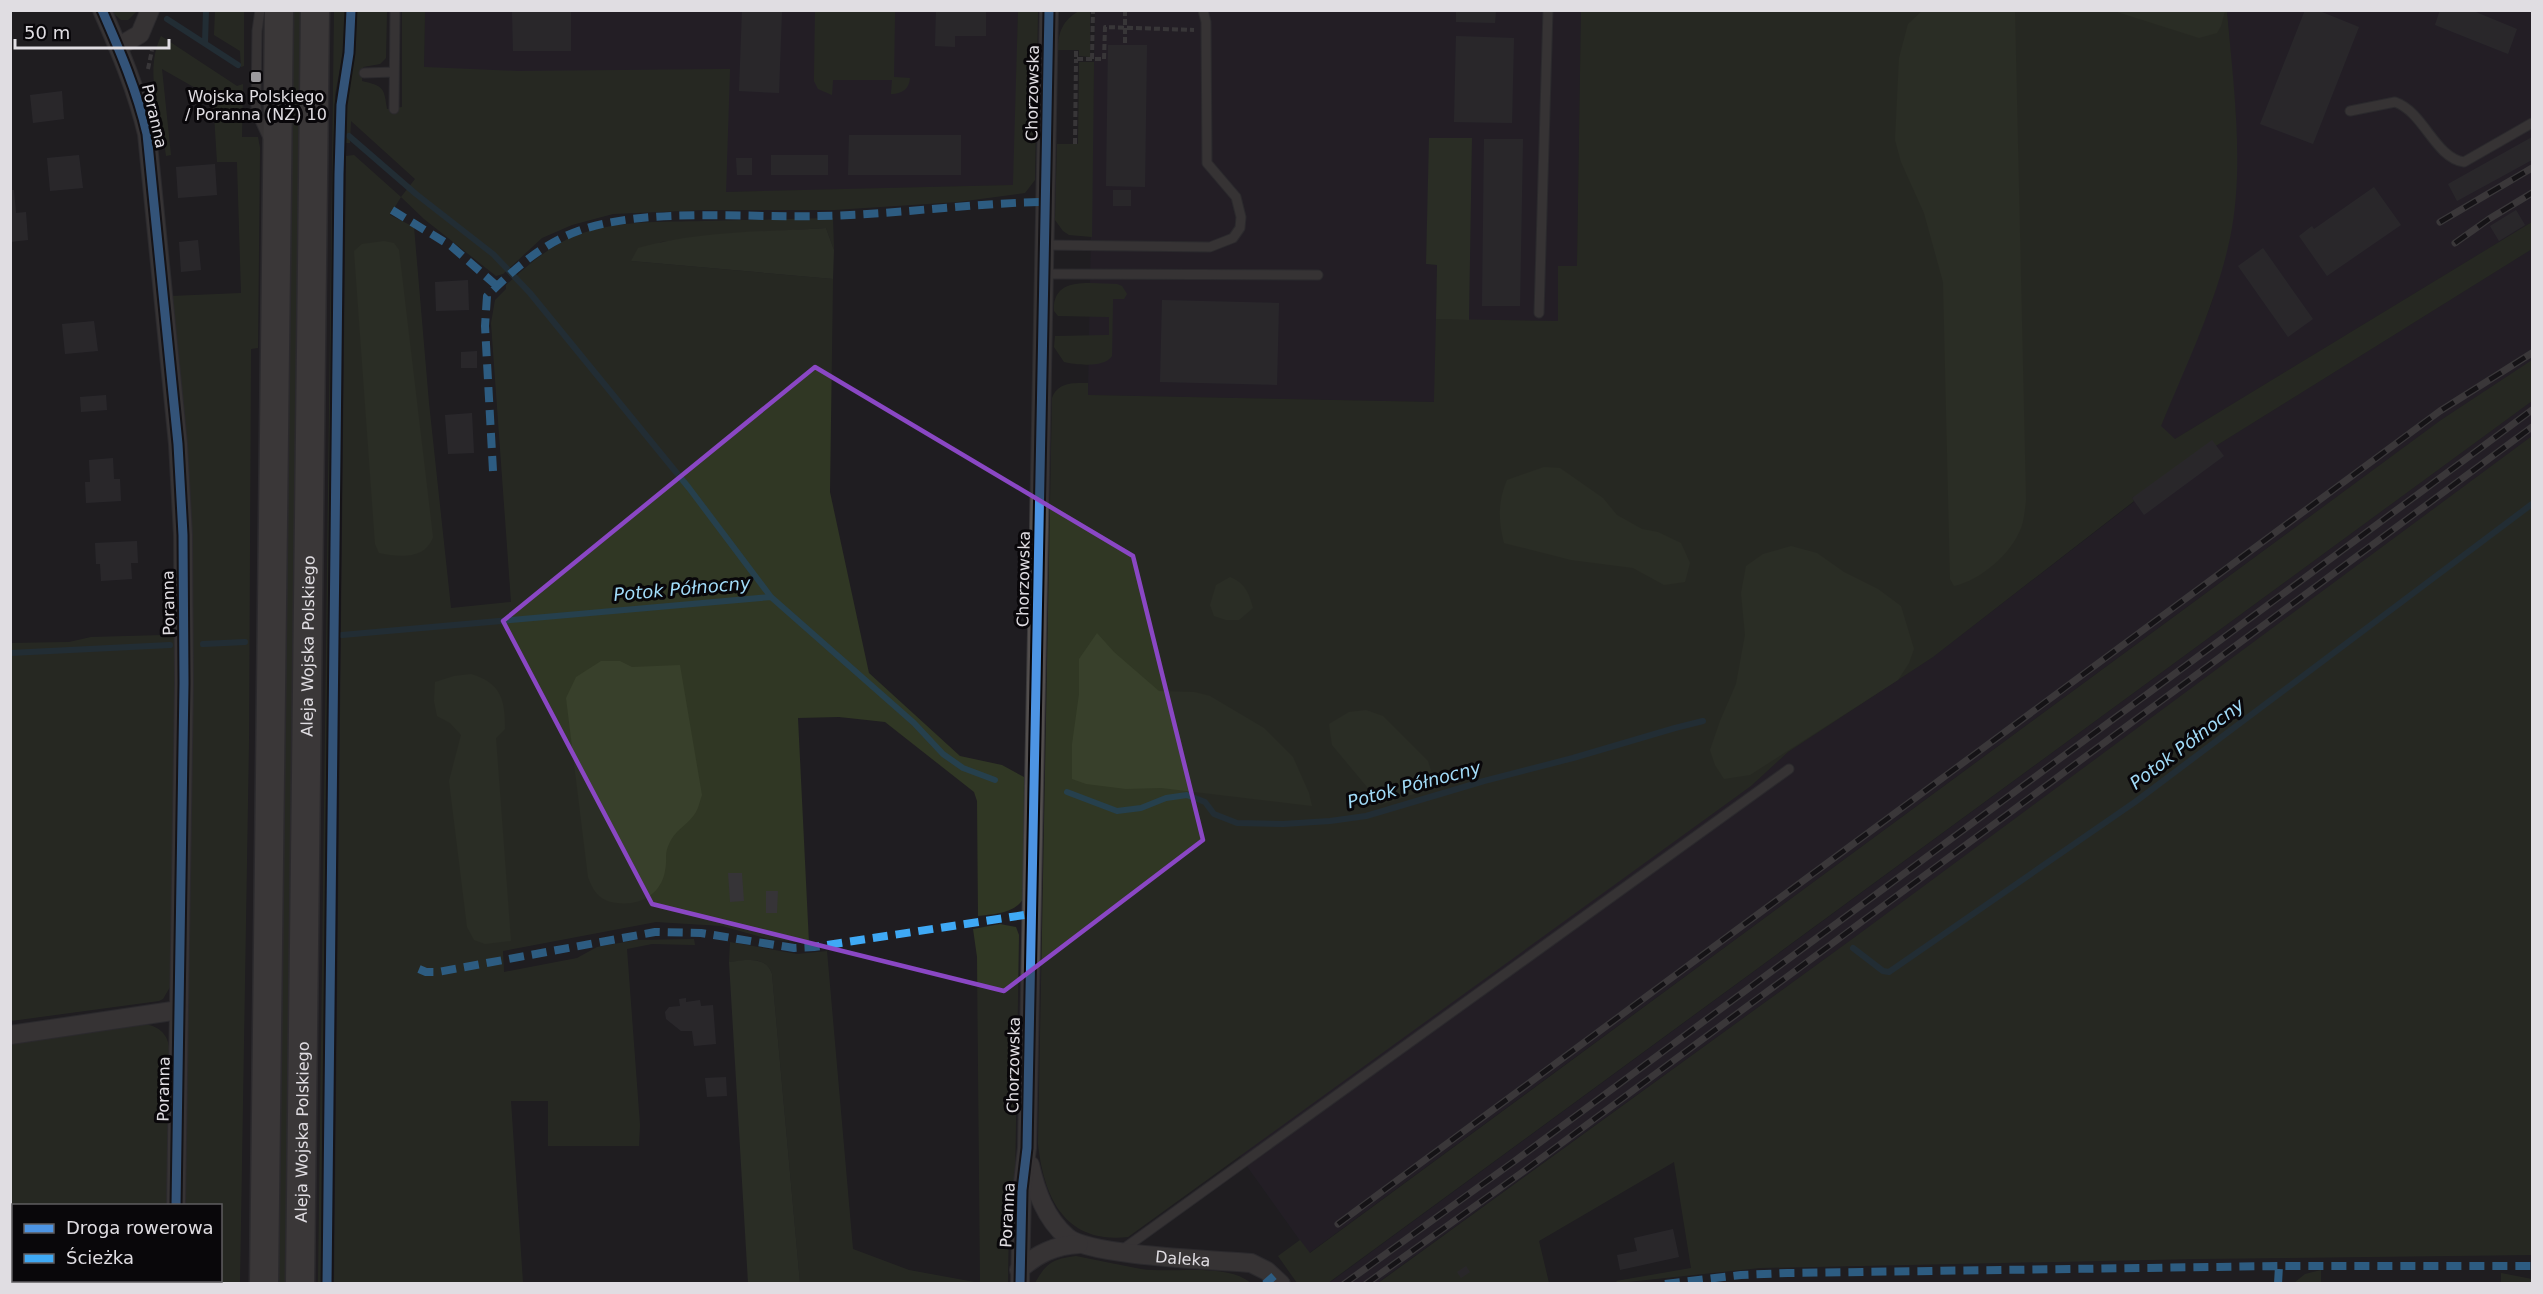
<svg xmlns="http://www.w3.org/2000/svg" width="2543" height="1294" viewBox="0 0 2543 1294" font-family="'DejaVu Sans',sans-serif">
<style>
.built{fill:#28212c}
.green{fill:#303724}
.forest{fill:#38402b}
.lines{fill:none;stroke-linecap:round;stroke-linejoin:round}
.stream{stroke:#26404d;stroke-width:6}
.building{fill:#363437}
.service-casing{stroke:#3a393b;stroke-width:11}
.minor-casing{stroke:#3a393b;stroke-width:20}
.primary-casing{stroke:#3a393b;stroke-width:31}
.path{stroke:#585555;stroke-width:4;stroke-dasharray:6 3;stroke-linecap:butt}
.service{stroke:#524e4d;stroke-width:9}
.minor{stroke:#524e4d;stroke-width:18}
.primary{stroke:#5b5754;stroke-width:28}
.rail-casing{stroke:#5b5858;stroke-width:7}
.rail{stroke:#09070a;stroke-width:4.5;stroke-dasharray:14;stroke-linecap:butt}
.quiet{stroke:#3fa9f5;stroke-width:8;stroke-dasharray:15 8;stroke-linecap:butt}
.cycleway-casing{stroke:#09070a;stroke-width:13}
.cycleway{stroke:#4d94e3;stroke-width:9}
.marked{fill:none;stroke:#8a47c4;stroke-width:4.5;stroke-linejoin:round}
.poi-dot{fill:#9c9a9e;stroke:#09070a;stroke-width:2}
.labels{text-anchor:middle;stroke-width:6;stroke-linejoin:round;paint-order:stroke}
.street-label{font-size:16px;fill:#e0dde2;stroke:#09070a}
.poi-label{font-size:16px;fill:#e0dde2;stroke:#09070a}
.water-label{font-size:18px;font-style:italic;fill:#a1dbf8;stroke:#09070a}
</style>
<rect width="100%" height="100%" fill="#1f1d21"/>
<path class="built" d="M425,11H1018L1014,185L726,192L424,67Z
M1095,11H1581L1577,267H1558V321L1469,320L1472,139L1430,138L1426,264L1437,265L1435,402L1088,395Z
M2227,11H2532V222L2175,439L2160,427L2211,305L2230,237L2235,183L2236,117Z
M2532,249V360L2441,420L1309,1253L1239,1155L1751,786L1788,752L1933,657L2134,502L2132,498Z
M2532,401V436L1855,937L1377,1283L1328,1284Z"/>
<path class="green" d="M302,10L286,1283L277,1284L291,11Z
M111,11H137L128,20H121Z
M215,11H244V66L241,67L240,51L214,35Z
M346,11L345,40L335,95L322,1232L321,1283L318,1284L334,11Z
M357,11H387L386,58L380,64L363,67L362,81C384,86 384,88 387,109L402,107V11H425L424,67L518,71L730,69L726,192L1013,185L1018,11H1038L1035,180L1025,193L958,202L834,210H705L613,214L572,225L542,238L503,274L496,276L424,219L401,197L390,215L414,227L429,403L451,608L511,602L491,323L495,300L506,289V285C528,265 549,246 577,235C616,220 663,222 705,221C747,220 790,219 833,218L834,250L826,228L716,235L661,242L631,261L833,279L830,492L869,673L960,756L1002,765L1024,777L1023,899C1014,914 993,914 978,916L977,801L974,792L885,722L839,717L798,718L809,943L768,939L722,926L656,922L503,951L504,972L577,958L597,947L614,944L636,940L694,939L695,945L652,944L627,949L640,1125L639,1146H548V1101H511L523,1283L334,1284L346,156L354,155L401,197L415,179L351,121L350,143H346L347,95L355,51Z
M815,11H895L894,77L910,78C909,89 902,94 891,94L892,80H833L832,95L818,89L814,81Z
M1079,11H1090V57L1079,56V50H1058C1058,32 1063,20 1079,11Z
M1581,11H2227C2233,83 2245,166 2230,238C2216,304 2186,365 2161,426L2175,439L2532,222V249L2132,498L2134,501L1933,657L1788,752L1751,786L1128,1237C1065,1244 1044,1198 1038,1144L1052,398C1058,382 1073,383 1088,383V395L1434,402L1436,319L1558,321V266H1577Z
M161,36L237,86L243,84L242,137H258L260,148L258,348L251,349L249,740L240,1283H184V1281L220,1280V1206L185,1205L191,751L171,296L241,293L237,162H217L213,98L162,69L171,155L166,156C162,117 143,74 161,36Z
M1079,62H1094L1092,237L1069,235L1063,231L1055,220L1057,144H1078Z
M1117,284L1122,286L1127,294L1124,299H1113L1112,356C1104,368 1077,365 1064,362L1054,347L1055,336L1109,335V317L1058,316L1054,311C1052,275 1092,284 1117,284Z
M2532,360V401L1328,1283H1297L1278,1256L1300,1240L1310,1253L2441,420Z
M2532,436V1255L2196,1259L1760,1268L1618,1283L1616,1281L1691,1268L1674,1162L1539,1241L1549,1283L1377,1284L1855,937Z
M175,631L177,663L170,987L163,999L159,1001L11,1021L10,643L69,642L91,637L164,635Z
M1000,924L1016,927L1019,935L1015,1183L1009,1212L1008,1283H800L772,974C766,955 746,961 729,962L730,942L797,954L827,951L853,1249L909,1270L980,1283L977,957L973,929Z
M144,1024C157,1026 167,1032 169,1047L167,1205L14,1206V1280H166V1283L11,1284V1044Z
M1076,1256C1097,1260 1119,1265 1141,1269C1173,1274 1225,1262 1251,1283H1035C1046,1263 1053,1259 1076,1256Z
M2321,1270V1283H2294L2305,1274Z
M2501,1273L2532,1279V1283H2501Z"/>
<path class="forest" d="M1922,11H2015L2026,500C2025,509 2024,520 2021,528C2011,554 1981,580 1954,586L1950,579L1943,282L1924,213L1901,162L1895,140L1899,58L1908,24Z
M2114,11H2225L2221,26L2217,33L2199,38Z
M1429,138H1472L1469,320L1436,319L1437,265L1426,264Z
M826,228L834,250L833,279L631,261L638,248C698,231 763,232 826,228Z
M384,241L394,243L399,250L433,537C425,560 399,557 379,553L375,544L354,251L362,244Z
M1544,467L1560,468L1603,498L1617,515L1642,529L1658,532L1681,543L1690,563L1685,582L1664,585L1633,568L1571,560L1504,543C1498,520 1498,501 1507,480Z
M1791,546L1817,553L1844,572L1878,589L1901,606L1914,649L1909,663L1898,680L1750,775L1724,779L1715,765L1710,750L1720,721L1736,684L1745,635L1741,593L1746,566L1763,554Z
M1230,577C1245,583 1249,593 1253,608L1239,620H1226L1214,616L1210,605L1216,585Z
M1097,633L1114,652L1159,691L1194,692L1210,696L1264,728L1293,757L1309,793L1312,806L1161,788L1126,789L1086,784L1072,779V744L1079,694V659Z
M601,661H620L632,667L680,665L702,795C700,800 699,807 696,812C690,823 678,828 671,840C663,855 668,856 665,871C661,895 639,906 617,903C600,901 594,893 588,877L566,698L576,677Z
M471,674C501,683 505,699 505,729L496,738L511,941L485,944L474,940L467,927L449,781L461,735L450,723L437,716L434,701L435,682L454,676Z
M1366,710L1383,716L1428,761L1436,787L1380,805L1370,798L1367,787L1332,745L1329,724L1349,712Z
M745,960C758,960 768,961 772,974L800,1283H748L729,962Z"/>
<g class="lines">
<path class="stream" d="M167,19L238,65
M205,43L206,10
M349,136L416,194L493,254L530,293L689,488L771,597
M342,635L771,597L914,723L943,754L963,768L995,780
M203,644L245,642
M10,653L170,645
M1067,792L1117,811L1141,808L1166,798L1187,795L1205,802L1214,814L1237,823L1283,824L1330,821L1366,816L1484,781L1573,758L1675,728L1703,721
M1853,948L1883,971L1889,972L2135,802L2532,504"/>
</g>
<path class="building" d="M512,10H571V51H513Z
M742,10H782L779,93L739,91Z
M936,10H986V36H955V47L935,46Z
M1456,10H1496L1495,23L1456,22Z
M2305,10H2317L2359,27L2313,144L2260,124Z
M2440,10H2471L2517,29L2508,54L2435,25Z
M1456,36L1514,38L1512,123L1454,122Z
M1108,45H1147L1145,187L1106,186Z
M62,91L64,119L33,123L30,95Z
M849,135H961V175H848Z
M2532,137V160L2457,201L2448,184Z
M1484,139H1523L1520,306H1482Z
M79,155L83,188L50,191L47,158Z
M771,155H828V175H771Z
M736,158H752V175H737Z
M215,164L217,195L178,198L176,167Z
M2374,187L2401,225L2327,276L2299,236L2312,226L2314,229Z
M10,190H14L16,213L26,212L28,240L10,242Z
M1113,190H1131V206H1113Z
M2516,210L2525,225L2499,241L2490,226Z
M198,240L201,270L181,272L179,242Z
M2263,248L2313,319L2288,337L2238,266Z
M468,280L469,310L436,311L435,282Z
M1162,300L1279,303L1277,385L1160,382Z
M94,321L98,351L65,354L62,324Z
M477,351V368H461V352Z
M106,395L107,410L81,412L80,397Z
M472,413L474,453L448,454L445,415Z
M2212,440L2224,456L2144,515L2132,498Z
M113,458L114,479H120L121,501L86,503L85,482H90L89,460Z
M137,541L138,563H131L132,579L101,581L100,564H96L95,543Z
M728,873H742L744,901L730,902Z
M766,891H778L777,913H766Z
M686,998V1002L700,1000L701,1006L713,1005L716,1044L694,1046L692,1031H681L666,1019L665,1012L669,1007L680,1006L679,999Z
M726,1077L727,1096L707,1097L705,1078Z
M1673,1229L1679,1257L1620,1270L1617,1255L1637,1251L1634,1238Z
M1466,1266L1470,1272L1461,1278L1457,1272Z"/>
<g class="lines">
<defs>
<path id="service" d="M260,10L257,31L256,106L257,114L268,138
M364,73L394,72
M394,109L395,10
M2350,111L2395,102C2424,112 2435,158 2464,162L2532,123
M1044,245L1210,247L1233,238L1240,228L1241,217L1236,197L1207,163L1206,22L1203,10
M1044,274L1318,275
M1539,313L1548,10
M1122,1250L1789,769"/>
<g id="minor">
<path d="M102,10C120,51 137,91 147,134L178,444L183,535L184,683L176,1206"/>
<path d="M118,47L140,34L150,10"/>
<path d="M10,1035L179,1010"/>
<path id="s1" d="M1030,1165C1036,1191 1045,1218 1067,1237C1089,1256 1216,1260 1251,1263L1267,1271L1281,1284"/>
<path d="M1019,1270C1037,1254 1055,1245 1079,1244"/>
<path d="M175,1284V1280"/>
<path d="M1020,1284L1022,1190L1027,1148L1049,10"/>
</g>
<g id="primary">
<path d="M264,1284L279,10"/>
<path id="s2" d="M300,1284L315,10"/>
</g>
</defs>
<use href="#service" class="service-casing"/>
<use href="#minor" class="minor-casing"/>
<use href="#primary" class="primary-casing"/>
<path class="path" d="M1125,10V45
M1076,51V59H1104L1105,27L1194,30
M1092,59L1093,10
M148,69L152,50
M1075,144L1076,59"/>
<use href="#service" class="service"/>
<use href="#minor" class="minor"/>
<use href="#primary" class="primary"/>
<defs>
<path id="rail" d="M2440,222L2532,168
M2455,243L2489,219L2532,193
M1338,1224L2440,411L2532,353
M1344,1284L1516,1160L2532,410
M1366,1284L1524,1171L2532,427"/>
</defs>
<use href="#rail" class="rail-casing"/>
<use href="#rail" class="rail"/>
<path class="quiet" d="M392,210L451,246L497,286
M493,471L485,326L487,296C514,269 542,244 578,231C645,207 747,218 818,216C894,215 969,203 1045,202
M419,969L426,972H438L655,932L701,933L794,948L814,947L1031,914
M1265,1284L1274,1276
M1665,1284L1741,1275L1788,1273L2279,1266H2532
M2278,1284L2279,1266"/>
<defs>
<path id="cycleway" d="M102,10C120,51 137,91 147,134L178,444L183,535L184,683L176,1206
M327,1284L339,174L341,105L349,53L351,10
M1020,1284L1022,1190L1027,1148L1049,10"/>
</defs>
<use href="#cycleway" class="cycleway-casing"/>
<use href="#cycleway" class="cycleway"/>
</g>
<path d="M0 0H2543V1294H0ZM815,367L1133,556L1203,840L1004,991L652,904L503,621Z" fill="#1f1d21" fill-opacity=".55" fill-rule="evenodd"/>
<path class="marked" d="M815,367L1133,556L1203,840L1004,991L652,904L503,621Z"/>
<rect class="poi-dot" x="250" y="71" width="12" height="12" rx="3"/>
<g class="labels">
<g class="street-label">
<text transform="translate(1032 93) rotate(-89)" y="6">Chorzowska</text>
<text transform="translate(155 116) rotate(77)" y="6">Poranna</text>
<text transform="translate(1023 579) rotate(-89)" y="6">Chorzowska</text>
<text transform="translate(168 603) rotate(-91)" y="6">Poranna</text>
<text dy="6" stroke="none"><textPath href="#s2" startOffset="638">Aleja Wojska Polskiego</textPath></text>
<text transform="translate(1013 1065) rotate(-89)" y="6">Chorzowska</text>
<text transform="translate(163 1089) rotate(-89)" y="6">Poranna</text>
<text dy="6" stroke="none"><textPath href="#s2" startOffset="152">Aleja Wojska Polskiego</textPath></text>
<text transform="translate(1007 1215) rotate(-87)" y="6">Poranna</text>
<text dy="6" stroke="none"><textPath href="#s1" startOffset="201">Daleka</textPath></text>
</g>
<g class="poi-label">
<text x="256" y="102">Wojska Polskiego<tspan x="256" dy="18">/ Poranna (NŻ) 10</tspan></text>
</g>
<g class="water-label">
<text transform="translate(682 589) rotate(-5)" y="6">Potok Północny</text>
<text transform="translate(2187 744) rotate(-37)" y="6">Potok Północny</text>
<text transform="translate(1414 785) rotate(-15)" y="6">Potok Północny</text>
</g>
</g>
<rect width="2543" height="1294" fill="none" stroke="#e0dde2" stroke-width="24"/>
<rect x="12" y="1204" width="210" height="78" fill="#09070a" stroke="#5f5d60" stroke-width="1.5"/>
<rect x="24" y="1224" width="30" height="9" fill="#4d94e3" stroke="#5f5d60" stroke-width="1.5"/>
<text x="66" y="1234" font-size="18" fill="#e0dde2">Droga rowerowa</text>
<rect x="24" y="1254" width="30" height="9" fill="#3fa9f5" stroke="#5f5d60" stroke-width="1.5"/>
<text x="66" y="1264" font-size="18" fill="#e0dde2">Ścieżka</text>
<path d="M15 39v9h154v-9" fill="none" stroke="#e0dde2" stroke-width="3"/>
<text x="24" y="39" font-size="18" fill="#e0dde2" stroke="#09070a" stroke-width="4.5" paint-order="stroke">50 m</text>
</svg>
